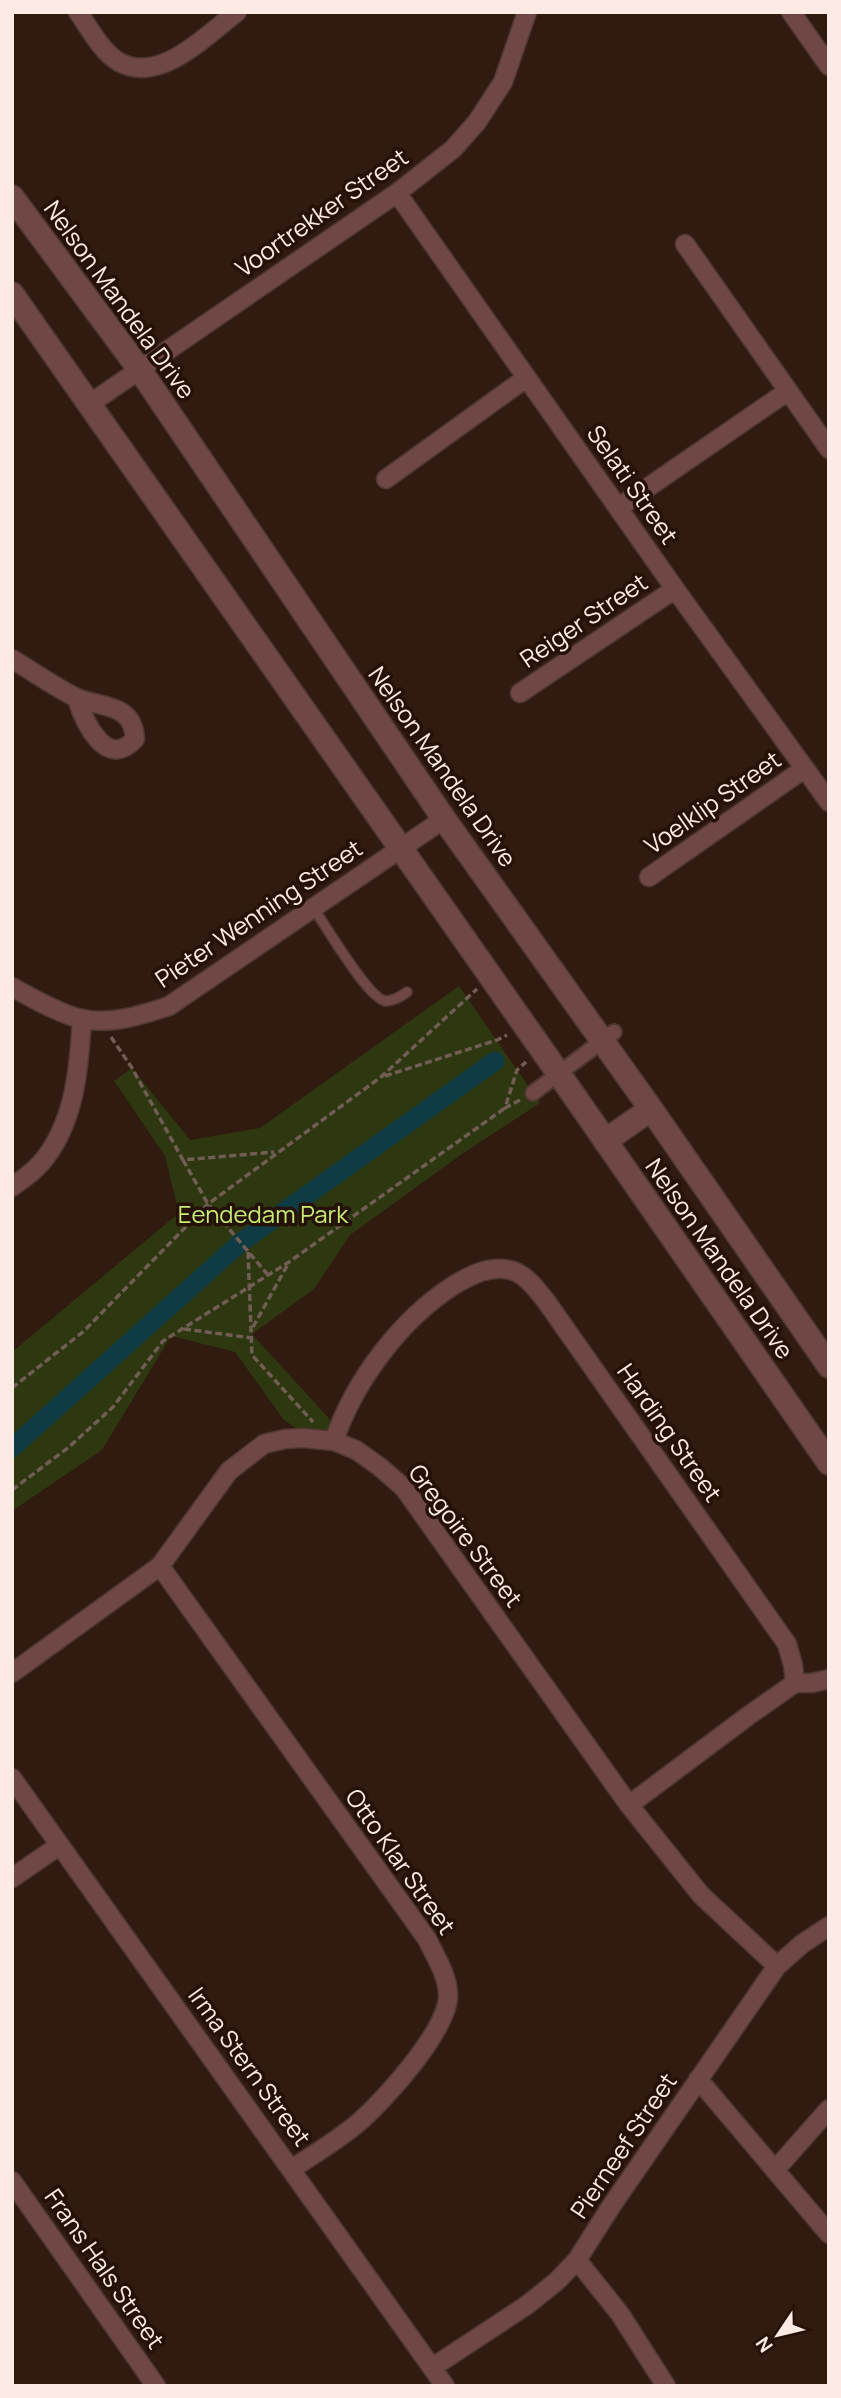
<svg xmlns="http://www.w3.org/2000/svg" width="841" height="2398" viewBox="0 0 841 2398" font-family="Manrope,sans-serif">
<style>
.green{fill:#2d3811}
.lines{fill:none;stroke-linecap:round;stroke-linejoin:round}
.canal{stroke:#0e3b44;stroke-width:19}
.service-casing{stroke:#4d372e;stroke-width:12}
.pedestrian-casing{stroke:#4d372e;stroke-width:18}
.minor-casing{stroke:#4d372e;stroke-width:21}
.tertiary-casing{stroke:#4d372e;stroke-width:26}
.path{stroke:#725d54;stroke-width:3.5;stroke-dasharray:7 3.5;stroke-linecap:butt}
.service{stroke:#6f4744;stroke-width:9}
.pedestrian{stroke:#6f4744;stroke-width:14}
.minor{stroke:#6f4744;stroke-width:18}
.tertiary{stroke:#6f4744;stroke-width:23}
.labels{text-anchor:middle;stroke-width:7;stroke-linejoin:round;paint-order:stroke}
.street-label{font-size:24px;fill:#fcebe4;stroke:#261107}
.park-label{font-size:24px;fill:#c6eb72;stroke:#261107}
</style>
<rect width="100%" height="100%" fill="#311a10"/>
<path class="green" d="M459,986L540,1103L462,1154L350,1235L314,1289L252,1334L335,1425L317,1442L284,1420L235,1352L171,1336L102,1450L12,1511V1352L179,1213L165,1156L114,1081L132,1068L190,1140L260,1128Z"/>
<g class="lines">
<path class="canal" d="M12,1448L240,1243L495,1061"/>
<defs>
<path id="service" d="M314,909C326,926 369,1000 386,1001C394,1001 401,996 407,992"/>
<path id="pedestrian" d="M533,1093L614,1032"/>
<path id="minor" d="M78,12C90,29 101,51 119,62C160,85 206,35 237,12
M791,12L829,66
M397,193L675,589L829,802
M685,244L829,449
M88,405L397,193L453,149L477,122L503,82L527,12
M386,479L526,378
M618,508L788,391
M12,659C32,671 52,685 73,696C96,709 133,700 135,739C106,771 84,721 77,699
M520,693L675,589
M649,877L804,769
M12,987C30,997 63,1016 83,1019C111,1025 142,1015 169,1006L444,819
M12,1187C22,1180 33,1172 41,1163C75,1124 79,1068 82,1019
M334,1441C354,1381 401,1319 454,1285C471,1275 490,1265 510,1270C525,1273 537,1290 546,1301L787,1644L793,1665L795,1683L748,1716L629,1805
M160,1566L427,1939C435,1956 447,1974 448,1993C451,2027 384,2101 358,2123C338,2140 314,2154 292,2169
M12,1673L160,1566L229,1471L264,1444L285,1439L303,1438L334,1441L356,1450L380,1467L404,1488L629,1805L701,1895L777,1966
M795,1683H812L829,1679
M12,1778L445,2386
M12,1878L60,1845
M698,2079L829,2234
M776,2169L829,2109
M12,2181L156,2386
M577,2260L620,2314L666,2386
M433,2367L527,2305L557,2281L577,2260L612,2205L777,1966L802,1944L829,1926"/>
<path id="tertiary" d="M12,197L140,370L444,819L651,1109L829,1366
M12,294L559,1074L829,1463
M605,1141L651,1109"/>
</defs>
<use href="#service" class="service-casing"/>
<use href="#pedestrian" class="pedestrian-casing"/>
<use href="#minor" class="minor-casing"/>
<use href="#tertiary" class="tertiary-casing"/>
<path class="path" d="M111,1037L132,1068L183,1160L274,1152
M385,1076L497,1040L507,1035
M520,1100L505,1108L517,1070L526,1062
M183,1160L208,1204L268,1275
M248,1252L252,1355L313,1422
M253,1327L288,1264
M184,1329L252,1338
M12,1388L84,1331L208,1204L381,1077L477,989
M12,1490L69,1447L113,1407L163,1341L289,1262L505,1108"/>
<use href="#service" class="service"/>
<use href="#pedestrian" class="pedestrian"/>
<use href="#minor" class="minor"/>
<use href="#tertiary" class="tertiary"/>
</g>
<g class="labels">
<g class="street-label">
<text transform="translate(322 213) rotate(-35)" y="8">Voortrekker Street</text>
<text transform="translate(119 300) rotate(54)" y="8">Nelson Mandela Drive</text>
<text transform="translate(632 485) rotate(55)" y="8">Selati Street</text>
<text transform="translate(584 621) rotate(-34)" y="8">Reiger Street</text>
<text transform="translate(442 767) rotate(55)" y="8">Nelson Mandela Drive</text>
<text transform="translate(713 803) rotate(-35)" y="8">Voelklip Street</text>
<text transform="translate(259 914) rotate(-34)" y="8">Pieter Wenning Street</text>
<text transform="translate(719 1259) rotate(55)" y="8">Nelson Mandela Drive</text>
<text transform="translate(669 1433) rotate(55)" y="8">Harding Street</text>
<text transform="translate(465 1536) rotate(53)" y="8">Gregoire Street</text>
<text transform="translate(400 1862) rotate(55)" y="8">Otto Klar Street</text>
<text transform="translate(249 2067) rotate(54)" y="8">Irma Stern Street</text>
<text transform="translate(624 2146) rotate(-56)" y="8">Pierneef Street</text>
<text transform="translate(104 2269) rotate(55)" y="8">Frans Hals Street</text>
</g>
<g class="park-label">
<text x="263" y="1223">Eendedam Park</text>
</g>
</g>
<rect width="841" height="2398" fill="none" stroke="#fcebe4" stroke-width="28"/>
<g transform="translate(778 2335) rotate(235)" stroke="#261107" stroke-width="5" paint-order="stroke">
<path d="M0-5L12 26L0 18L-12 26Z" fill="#fcebe4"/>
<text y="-10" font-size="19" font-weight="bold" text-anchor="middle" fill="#fcebe4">N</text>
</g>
</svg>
